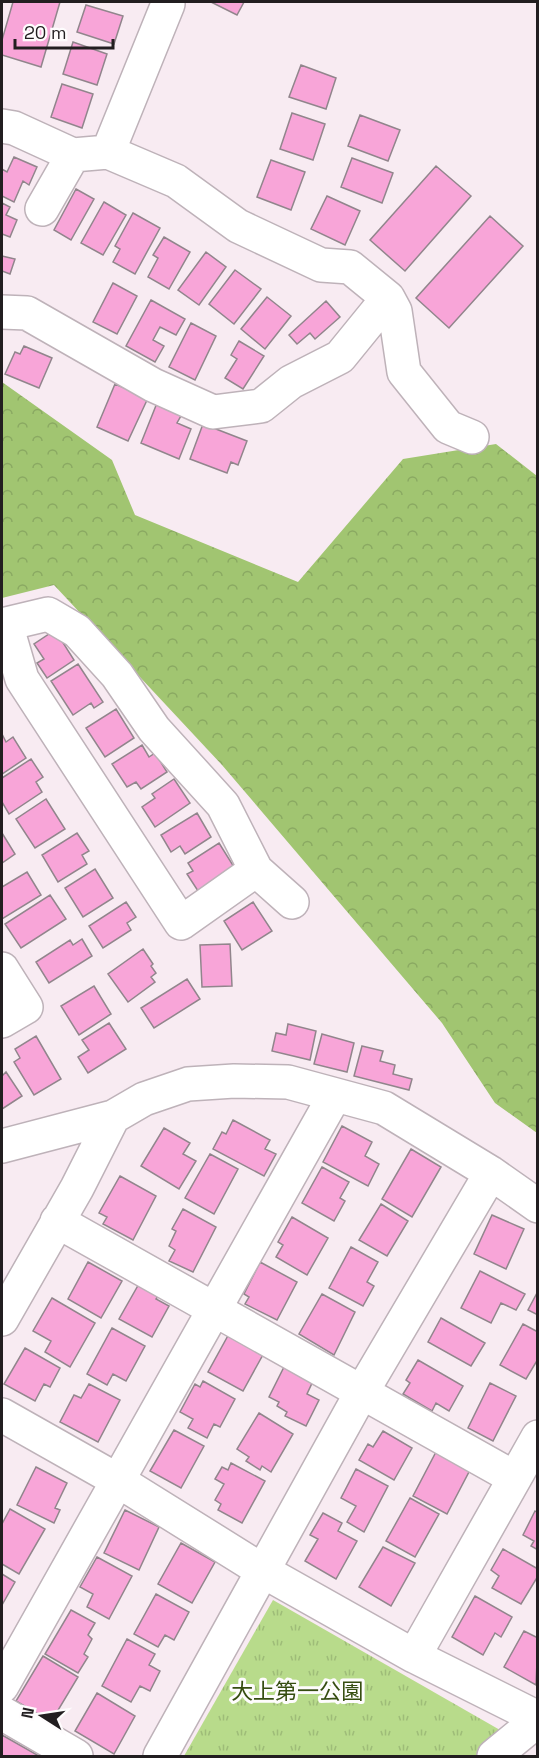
<svg xmlns="http://www.w3.org/2000/svg" width="539" height="1758" viewBox="0 0 539 1758" font-family="'Space Grotesk','Noto Sans JP',sans-serif">
<style>
.forest{fill:url(#forest-crowns)}
.park{fill:url(#park-tufts)}
.building{fill:#f8a5d8;stroke:#91858c;stroke-width:1.5}
.lines{fill:none;stroke-linecap:round;stroke-linejoin:round}
.minor-casing{stroke:#beb2b9;stroke-width:36}
.minor{stroke:#fff;stroke-width:33}
.labels{text-anchor:middle;stroke-width:6;stroke-linejoin:round;paint-order:stroke}
.park-label{font-size:22px;fill:#364d11;stroke:#fefcfd}
</style>
<defs>
<pattern id="forest-crowns" width="20" height="18" patternUnits="userSpaceOnUse" patternTransform="scale(1.5)"><rect width="20" height="18" fill="#a1c571"/><path d="M2 6a3 3 0 1 1 6 0M12 15a3 3 0 1 1 6 0" fill="none" stroke="#8aa962"/></pattern>
<pattern id="park-tufts" width="24" height="20" patternUnits="userSpaceOnUse" patternTransform="scale(1.5)"><rect width="24" height="20" fill="#b8db8b"/><path d="M3 7l-1-3M5 7V3M7 7l1-3M15 17l-1-3M17 17v-4M19 17l1-3" fill="none" stroke="#9ebc78"/></pattern>
</defs>
<rect width="100%" height="100%" fill="#f8ebf2"/>
<path class="forest" d="M2,382L112,460L135,515L298,582L403,459L496,444L537,476V1133L495,1103L442,1023L222,765L54,585L2,598Z"/>
<path class="park" d="M273,1600L507,1734L481,1756H184Z"/>
<path class="building" d="M13,2H60L41,67L2,55V40Z
M211,2H244L237,15Z
M86,5L123,16L114,44L77,32Z
M73,42L107,54L97,85L63,74Z
M301,65L336,78L326,109L289,97Z
M62,84L93,94L82,128L51,117Z
M292,113L325,124L313,160L280,149Z
M360,115L400,130L388,161L348,146Z
M14,157L37,167L29,185L23,181L14,202L2,196V169L7,172Z
M352,158L393,173L382,203L341,187Z
M271,160L305,172L291,210L257,197Z
M436,166L471,196L405,271L370,240Z
M76,189L94,199L71,240L54,230Z
M327,196L360,211L345,245L311,229Z
M104,202L126,215L103,255L81,243Z
M2,203L10,207L6,215L17,220L10,237L2,234Z
M133,213L160,228L135,274L113,262L120,249L115,246Z
M490,216L523,246L449,328L416,298Z
M164,237L190,252L169,289L148,277L158,258L153,255Z
M206,252L226,267L199,305L178,290Z
M2,256L15,259L10,274L2,271Z
M235,270L261,289L234,324L209,304Z
M113,283L137,296L117,334L93,322Z
M267,297L291,316L265,349L241,329Z
M151,300L185,319L176,335L160,327L153,340L164,346L155,362L126,346Z
M326,301L340,317L315,339L310,333L297,344L289,335Z
M191,323L216,336L195,380L169,367Z
M239,341L264,356L243,389L225,378L237,359L231,355Z
M24,346L52,358L39,388L5,374L15,352L20,354Z
M115,384L148,398L128,441L97,427Z
M157,403L182,414L177,423L191,429L179,459L141,443Z
M203,424L247,441L238,465L231,462L227,473L190,459Z
M55,630L74,660L47,678L37,663L44,659L34,644Z
M78,664L103,702L94,708L91,703L73,715L51,681Z
M116,709L134,738L105,757L86,728Z
M2,734L6,742L13,737L26,758L2,774Z
M142,745L149,757L155,753L167,772L141,789L136,782L127,787L112,764Z
M31,759L43,777L36,782L42,792L9,814L2,802V778Z
M174,779L190,803L155,827L142,807L155,798L152,794Z
M46,799L65,829L35,848L16,819Z
M197,813L211,837L185,854L180,846L171,852L161,835Z
M2,833L15,854L2,863Z
M77,833L89,851L82,855L87,864L58,882L42,855Z
M219,843L234,867L198,891L187,874L193,871L188,863Z
M95,869L113,898L83,917L65,888Z
M27,872L41,895L2,919V887Z
M50,895L66,919L21,948L5,924Z
M126,902L136,917L127,923L131,930L103,948L89,926Z
M253,902L272,931L242,950L224,921Z
M82,939L92,956L49,983L36,962L70,940L73,945Z
M230,944L232,986L202,987L200,945Z
M143,949L153,964L151,966L156,973L151,977L155,982L128,1002L108,974Z
M187,979L200,999L154,1028L141,1008Z
M94,986L111,1014L79,1035L61,1006Z
M109,1023L126,1049L88,1073L78,1057L89,1050L82,1040Z
M288,1024L316,1031L310,1060L272,1051L276,1033L286,1035Z
M322,1034L354,1043L347,1072L314,1064Z
M36,1036L61,1079L34,1095L14,1062L20,1058L15,1049Z
M362,1046L383,1051L380,1061L395,1065L393,1074L412,1079L409,1090L354,1076Z
M6,1072L22,1096L2,1109V1076Z
M233,1120L270,1140L265,1149L276,1154L264,1176L213,1149L222,1132L226,1134Z
M342,1126L372,1142L365,1156L379,1164L368,1186L323,1162Z
M164,1128L190,1143L183,1154L196,1161L179,1189L141,1166Z
M411,1149L441,1167L412,1217L382,1199Z
M210,1154L238,1169L214,1214L185,1198Z
M322,1167L349,1182L340,1198L345,1201L334,1221L302,1203Z
M120,1176L156,1196L133,1240L103,1224L107,1217L99,1213Z
M381,1204L408,1221L387,1256L359,1240Z
M183,1209L216,1227L193,1272L169,1261L175,1250L169,1246L176,1231L172,1229Z
M492,1215L524,1229L506,1269L474,1254Z
M292,1217L328,1238L307,1275L276,1257L283,1245L278,1242Z
M351,1247L378,1262L367,1282L374,1286L363,1306L329,1288Z
M88,1262L122,1281L101,1318L68,1299Z
M260,1262L297,1282L277,1320L245,1304L249,1297L244,1294Z
M480,1271L525,1294L516,1310L501,1303L491,1323L461,1308Z
M140,1282L160,1293L156,1299L169,1306L152,1337L119,1319Z
M538,1291V1315L528,1310Z
M322,1294L355,1312L334,1355L299,1334Z
M52,1298L95,1323L70,1367L45,1352L51,1341L33,1331Z
M441,1318L485,1343L471,1366L428,1342Z
M523,1324L538,1332V1359L526,1379L500,1365Z
M112,1328L145,1346L126,1381L113,1374L107,1385L87,1374Z
M230,1332L265,1351L243,1391L208,1372Z
M25,1348L60,1368L50,1387L44,1384L35,1401L4,1384Z
M418,1360L463,1386L449,1411L436,1403L432,1411L403,1394L410,1383L406,1380Z
M284,1367L313,1381L307,1394L319,1400L306,1426L285,1416L287,1412L277,1406L279,1402L269,1397Z
M203,1381L235,1399L220,1427L214,1424L207,1438L188,1428L193,1419L180,1412L195,1384L200,1387Z
M490,1383L516,1396L493,1441L468,1428Z
M89,1384L120,1400L98,1442L60,1422L74,1395L81,1398Z
M259,1413L293,1434L271,1472L262,1466L260,1470L246,1461L249,1457L237,1449Z
M174,1430L204,1446L181,1488L150,1471Z
M383,1431L412,1448L394,1480L359,1460L368,1444L373,1447Z
M437,1450L471,1468L447,1514L413,1496Z
M231,1463L265,1481L242,1523L218,1510L221,1504L215,1500L224,1484L215,1479L222,1467L228,1470Z
M36,1467L67,1483L55,1508L60,1510L54,1523L17,1505Z
M356,1469L388,1486L364,1532L347,1522L356,1506L341,1498Z
M410,1498L439,1514L415,1557L386,1541Z
M10,1509L45,1529L19,1574L2,1564V1524Z
M125,1510L159,1527L139,1570L104,1553Z
M535,1511L538,1513V1550L531,1546L534,1541L523,1535Z
M323,1513L342,1523L338,1531L357,1541L336,1579L305,1561L318,1539L310,1535Z
M181,1543L215,1562L192,1603L158,1584Z
M383,1547L415,1563L391,1606L359,1587Z
M503,1549L538,1569V1576L521,1604L492,1588L499,1576L491,1570Z
M97,1557L132,1576L109,1619L87,1607L93,1594L80,1587Z
M2,1574L15,1582L2,1605Z
M156,1594L189,1612L174,1640L165,1635L158,1647L134,1634Z
M475,1596L512,1617L501,1637L495,1633L483,1655L452,1637Z
M71,1610L95,1623L88,1635L92,1639L84,1654L88,1657L78,1673L45,1654Z
M524,1631L538,1638L536,1685L504,1667Z
M127,1639L155,1654L149,1665L160,1671L150,1691L140,1686L131,1702L102,1686Z
M43,1656L78,1677L51,1722L16,1701Z
M97,1693L135,1716L114,1754L75,1731Z
M2,1735L39,1756H2Z"/>
<g class="lines">
<defs>
<path id="minor" d="M2,126L14,128L73,155L108,152L176,181L238,226L321,265L350,267L388,298L395,311L404,372L448,427L472,437
M108,152L168,4
M42,209L73,155
M2,312L27,313L153,385L213,412L261,406L291,382L340,357L388,298
M6,624L48,614L77,631L117,675L154,729L223,805L256,870L292,902
M2,625L6,624L22,679L181,923L256,870
M2,969L26,1007L2,1021
M2,1146L113,1117
M57,1221L513,1477
M2,1319L77,1188L113,1117L144,1099L188,1084L234,1081L288,1082L384,1108L491,1173L538,1206
M2,1415L117,1480L263,1571L414,1656L538,1718
M414,1656L538,1437
M2,1686L335,1095
M2,1713L76,1756
M160,1756L363,1390L491,1173
M494,1756L538,1720"/>
</defs>
<use href="#minor" class="minor-casing"/>
<use href="#minor" class="minor"/>
</g>
<g class="labels">
<g class="park-label">
<text x="297" y="1699">大上第一公園</text>
</g>
</g>
<rect width="539" height="1758" fill="none" stroke="#221e20" stroke-width="6"/>
<g transform="translate(42 1716) rotate(282)" stroke="#fefcfd" stroke-width="4.5" paint-order="stroke">
<path d="M0-4.5L10 22L0 15L-10 22Z" fill="#221e20"/>
<text y="-9" font-size="16" font-weight="bold" text-anchor="middle" fill="#221e20">N</text>
</g>
<path d="M15 39v9h98v-9" fill="none" stroke="#221e20" stroke-width="3"/>
<text x="24" y="39" font-size="18" fill="#221e20" stroke="#fefcfd" stroke-width="4.5" paint-order="stroke">20 m</text>
</svg>
